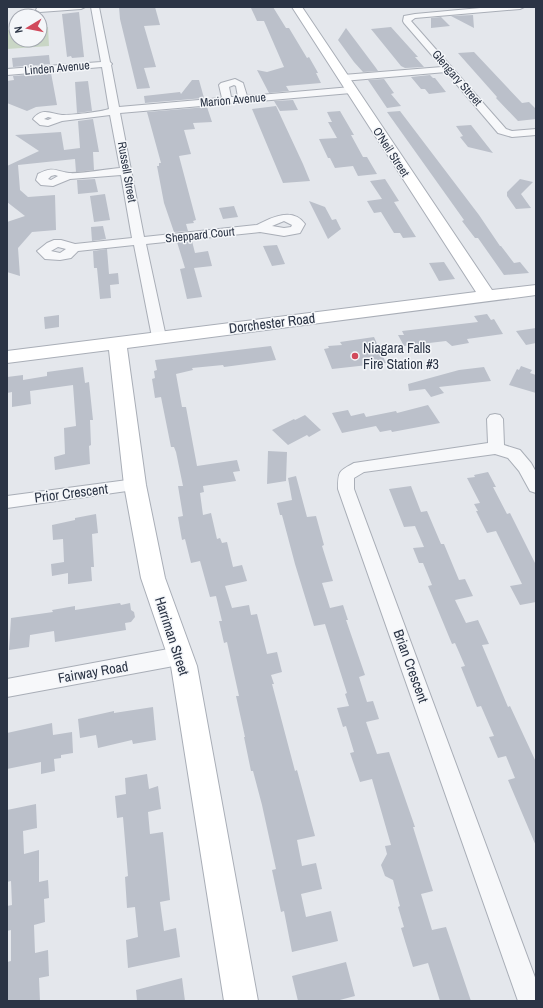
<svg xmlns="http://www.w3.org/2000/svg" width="543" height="1008" viewBox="0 0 543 1008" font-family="'Archivo Narrow',sans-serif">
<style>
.green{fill:#c9d6c5}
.building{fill:#bbc0ca}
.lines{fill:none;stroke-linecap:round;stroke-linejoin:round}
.street-casing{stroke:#a9aeb7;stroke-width:2}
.secondary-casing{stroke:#a9aeb7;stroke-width:2}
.street{fill:#f7f8fa;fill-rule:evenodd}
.secondary{fill:#fff;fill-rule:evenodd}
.poi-dot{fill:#d1495b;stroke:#f4f6f9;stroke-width:1.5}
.labels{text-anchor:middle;stroke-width:3;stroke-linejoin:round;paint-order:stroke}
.far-street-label{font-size:12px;fill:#2b3445;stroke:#f4f6f9}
.street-label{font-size:14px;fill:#2b3445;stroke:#f4f6f9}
.poi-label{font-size:14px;fill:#2b3445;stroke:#f4f6f9;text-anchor:start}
</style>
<rect width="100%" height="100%" fill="#e4e7ec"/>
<path class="green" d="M48,27L49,46L7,49V30H16V40H40V28Z"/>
<path class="building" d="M119,7H155L160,25L144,26L156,67L144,68L150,88L137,89L120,19Z
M273,7L286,28H289L307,58L309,57L317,71L318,73H316L321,83L286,86L289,91L269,93L257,70L267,72L284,67L264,21H257L251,8Z
M79,12L84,57L72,58L71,56L67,57L62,14Z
M473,15L474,28L451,16Z
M441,17L450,26L431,28V18Z
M391,27L418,57H415L424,67L405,68L401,66L371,29Z
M346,28L376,68L378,71L363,72L354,62L338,40Z
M474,52L522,103L529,102L536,109V119L518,121L496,98L497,97L458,53Z
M49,55L50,64L13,67L12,58Z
M51,73L57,105L36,107L27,111L7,103V81L14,80L13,76Z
M430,75L433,78H435L446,92L429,94L425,89H421L411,77Z
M384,79L394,93L391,94L401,106L387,108L368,80Z
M192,80H199L204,98L145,103L144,96L180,92L181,94Z
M88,81L92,111L77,113L75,82Z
M293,100L298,110L280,111L274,101Z
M276,106L303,164L310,181L283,183L252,109Z
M207,107L212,122L193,123L195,129L184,130L191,154L179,156L196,220L193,221L194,223L186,224L188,231L174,232L164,203L157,166H159V163H161L147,112Z
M340,111L354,135H351L363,157H367L377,174L358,176L353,166L335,168L330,158H328L319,139L337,138L328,122H332L327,112Z
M400,111L479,215L500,246H501L514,263L520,262L529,273L504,275L478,238H475L462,221L464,220L387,112Z
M93,119L99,152H93L94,170L76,172L75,159L18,165L20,190L28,197L55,195L56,230L32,232L18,248L20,276L7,272V222L25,216L7,202V166L39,151L15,135L61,132L64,150L80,148L78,121Z
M471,125L493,153L468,147L460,137L463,136L456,126Z
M95,179L98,192L78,194L77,180Z
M385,179L399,201L394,202L416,237L403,238L400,233H394L381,212L374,213L367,201L382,199L370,181Z
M520,179L533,182L521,194L531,208L516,209L507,196V192Z
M105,194L110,220L94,222L90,196Z
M309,201L325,207L332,220L336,219L341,229L328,239Z
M234,206L238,217L223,219L219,208Z
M103,226L106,239L92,241L91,227Z
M192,241L195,253L208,251L212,266L194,268L202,297L187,299L180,269L185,268L177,242Z
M277,245L285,264L272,266L263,246Z
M107,249L109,274L118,273L119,284L110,285L111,298L100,299L97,268H94L93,251Z
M444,262L455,279L439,281L429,263Z
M487,314L491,320L494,319L503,334L467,339L469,343L452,346L446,341L404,346L398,335H404L402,331L478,322L474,316Z
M59,315V327L45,329L44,317Z
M536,328V343L526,345L516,331Z
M374,337L386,363L332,369L324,349L329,348L328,346L342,345L340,342Z
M271,346L276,360L224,367L223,365L192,368L193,370L176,374L182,407H186L197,466L237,460L240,471L233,472L236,481L203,486L204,492L200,493L203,515L211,513L217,539L220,538L222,543L227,542L233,567L242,565L247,581L225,586L232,608L249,605L251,615L257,614L267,654L277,652L282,672L271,675L274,684H272L295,771L297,770L315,836L297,840L302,866L316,863L322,889L301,894L306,917L331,911L338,941L292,952L284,911L281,912L272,870L276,869L262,805L253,771H251L244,737H245L236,696H239L227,642L224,643L219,621H222L216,596L210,597L200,561L191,563L185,539L182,540L178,517L183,516L178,486H183L176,452L174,447H171L161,397L155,398L152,379L155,378L154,371L157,370L155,360Z
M521,366L532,370L530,373L536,375V393L509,385L517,369L519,370Z
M83,367L85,383L89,382L93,420H90L91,445L89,446L90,464L55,470L54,457L65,454L64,428L76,426L73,385L30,391L31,404L12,407V392L7,393V377L23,375V380L47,376V372Z
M484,367L491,381L439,387L444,393L431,397L425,389L409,391L408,384L459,370Z
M428,405L440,423L392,432L391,430L380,432L376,426L342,433L332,413L348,410L351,416L364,413L366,417L396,411L397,413Z
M305,415L321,430L309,437L307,435L288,445L272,430L294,419L295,420Z
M268,451L287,452L286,481L267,484Z
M488,472L496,487H493L507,514L510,513L536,565V602L520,605L510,586L522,584L496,531L487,533L476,511H478L474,504L480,503L467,478L475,477L474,475Z
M296,476L307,517L316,516L324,545L322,546L333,581L322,583L330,608L343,605L348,620H346L365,675L359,677L367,702L373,701L379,719L366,722L377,754L389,752L415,827H413L433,891L421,894L432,930L446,927L471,1001H440L428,963L413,967L401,928L404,927L398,907L400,906L393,880L385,876L381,865L387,854L385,846L391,845L372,779L360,782L350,753L354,752L346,726L343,727L337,708L349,706L345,694L347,693L325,624L314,626L295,564L282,515H280L277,503L292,500L288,478Z
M411,486L421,512L427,511L441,544H444L459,580L465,579L473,596L455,600L466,623L478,620L489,644L482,645L508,707L510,706L536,762V846L508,780L515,778L506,756L498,758L489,737L494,736L481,706L477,707L461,667L465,666L455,643L452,644L428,586L432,585L423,563H419L413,548L424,547L415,526L404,527L389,489Z
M96,514L98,533L92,534L94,567H91L92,581L68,584V573L52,576L51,564L64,562L63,539L53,540L52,525L75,520V518Z
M120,603L121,605L130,603L131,610L134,612L135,617L131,622L125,623L126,630L55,642L54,631L30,635L29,647L9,650L11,618L53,612L52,610L75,606V610Z
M153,707L156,740L133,744L132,740L98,748L96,735L80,738L78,719L114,711V713Z
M52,723L53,735L72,732L73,753L61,755V758L54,759L55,771L41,774V762L7,769V733Z
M147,774L149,789L158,786L161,809L148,812L150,834L163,832L170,900L160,902L164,931L176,928L180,957L128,968L126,940L138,937L135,907L127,908L125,877L128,876L123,817L117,818L115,796L126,794L125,778Z
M36,804L37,828L23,831L24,854L39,850V882L48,880L49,898L44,899L45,922L34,925L35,953L48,950L49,976L39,978L40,1001H7V962L11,961V930L7,931V906L12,905L11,881L7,882V810Z
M346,962L355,996L336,1001H298L292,976Z
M182,978L185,1001H137L136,990Z"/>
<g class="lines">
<defs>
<path id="street" d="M85,7L81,9L40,12L36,10L37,8Z
M91,7H99L110,62L112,64L111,65L119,107L222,98L219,85L221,83L235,79L243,83L247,96L351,87L356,90L351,93L120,113L144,237L257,225C272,217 293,207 305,224L300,233L284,236L260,232L146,244L166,337L164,340L159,341L154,340L152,337L134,245L78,251L71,258L60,260L45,259L37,251L47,243L54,240H61L75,244L132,238L121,175L70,179L53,186L41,185L36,180L38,174C54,166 54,171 69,173C81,174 107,169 120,168L110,115L62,121L48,126L40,125L33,119C42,107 51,114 62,115C71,115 101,112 109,109L102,67L7,75V69L101,62ZM234,85L236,86L238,97H231L229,87ZM48,117L52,118L48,120L44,119ZM55,175L58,176L51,180L48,179L51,176ZM284,221L292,225L291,227L284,228L272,226ZM58,247L66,249L60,253L51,251Z
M491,7H524L520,9L415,18L411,21L506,129L512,131L536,129V135L512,137L498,133L446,72L343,81L338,78L343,75L442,67L404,23L403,21L404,16L415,14Z
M495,414L500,415L503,419L504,445L520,450L531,463L536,472V493L530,491L519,471L508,458L495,454L364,472L354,478V489L536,980V1001H518L338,489C338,471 339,471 354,463L488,443L487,419L490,415Z
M135,479L141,481L143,485L141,489L7,508V496Z
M179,647L186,650L189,656L186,662L179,665L7,697V679Z"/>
<path id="secondary" d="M292,7H302L492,290L536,285V295L127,348L146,485L165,578L197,666L258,1001H224L171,666L141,578L124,485L109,350L7,363V351L476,292Z"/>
</defs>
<use href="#street" class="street-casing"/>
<use href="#secondary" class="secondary-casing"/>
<use href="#street" class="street"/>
<use href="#secondary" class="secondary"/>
</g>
<circle class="poi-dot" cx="355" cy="356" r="4"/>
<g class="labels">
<g class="far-street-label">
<text transform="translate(57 68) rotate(-5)" y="4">Linden Avenue</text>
<text transform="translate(457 78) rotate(49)" y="4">Glengary Street</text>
<text transform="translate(233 100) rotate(-5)" y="4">Marion Avenue</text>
<text transform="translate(391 152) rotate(57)" y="4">O'Neil Street</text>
<text transform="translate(127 172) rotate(80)" y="4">Russell Street</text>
<text transform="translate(200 235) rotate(-6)" y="4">Sheppard Court</text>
</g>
<g class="street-label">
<text transform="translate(272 323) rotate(-7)" y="5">Dorchester Road</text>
<text transform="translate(71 493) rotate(-7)" y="5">Prior Crescent</text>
<text transform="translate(172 636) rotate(72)" y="5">Harriman Street</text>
<text transform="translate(411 666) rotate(70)" y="5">Brian Crescent</text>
<text transform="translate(93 672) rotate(-10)" y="5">Fairway Road</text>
</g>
<g class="poi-label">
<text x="363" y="353">Niagara Falls<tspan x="363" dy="16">Fire Station #3</tspan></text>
</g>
</g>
<rect width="543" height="1008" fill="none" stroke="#2b3445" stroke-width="16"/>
<g transform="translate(28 28) rotate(260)"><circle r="19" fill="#f4f6f9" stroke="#a4a8b1"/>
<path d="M0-3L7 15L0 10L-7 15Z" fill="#d1495b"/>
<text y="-6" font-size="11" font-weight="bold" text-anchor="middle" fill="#2b3445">N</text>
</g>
</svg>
